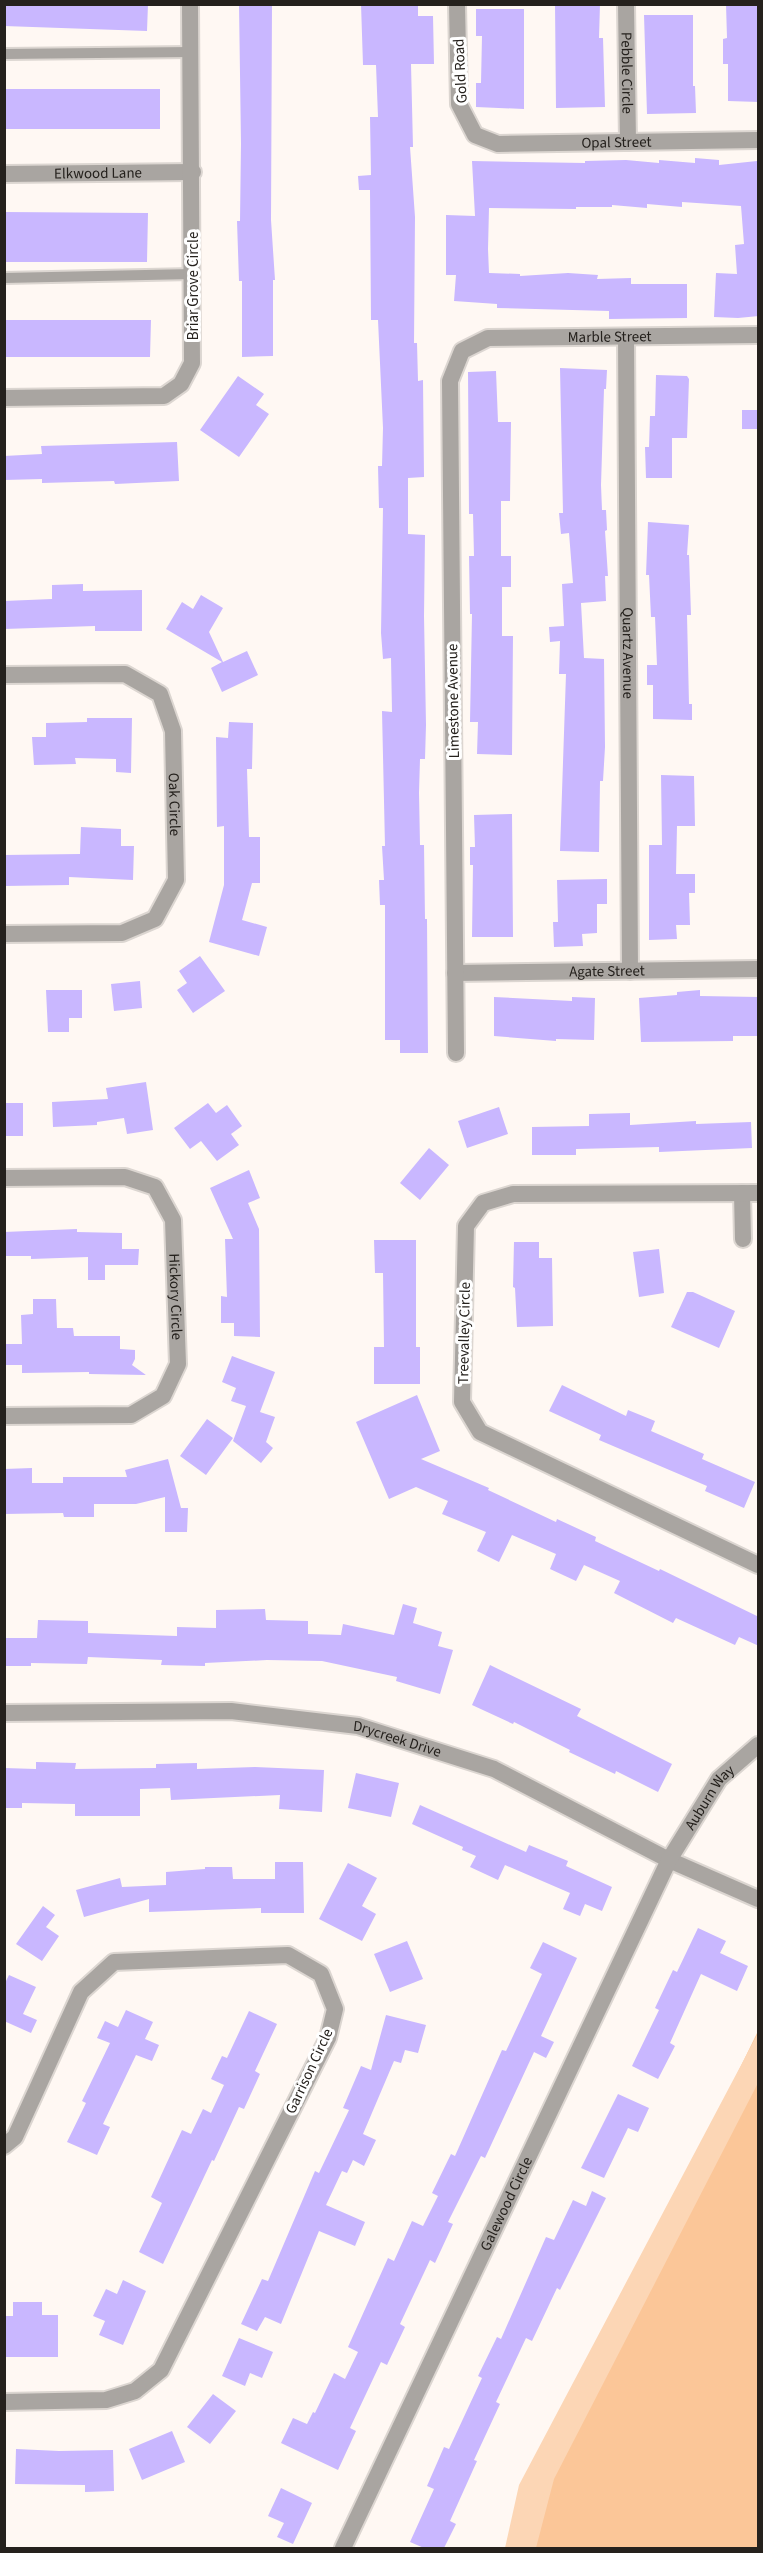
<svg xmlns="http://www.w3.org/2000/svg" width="763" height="2553" viewBox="0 0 763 2553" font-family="'Source Sans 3',sans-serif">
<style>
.green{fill:#fbc698}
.water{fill:#fcd6b5}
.building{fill:#c9b7ff}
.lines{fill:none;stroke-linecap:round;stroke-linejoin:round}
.service-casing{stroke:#dcd6d1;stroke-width:14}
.minor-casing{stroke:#dcd6d1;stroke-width:20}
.service{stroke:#a9a5a1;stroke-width:10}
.minor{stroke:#a9a5a1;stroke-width:16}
.labels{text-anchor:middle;stroke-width:6;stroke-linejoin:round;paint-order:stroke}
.street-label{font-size:15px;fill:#25211d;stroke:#fff}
</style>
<rect width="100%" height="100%" fill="#fff8f3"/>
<path class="green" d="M758,2031V2548H506Z"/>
<path class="water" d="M758,2033V2083L554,2479L536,2548H505L519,2485Z"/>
<path class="building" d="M4,4H148L147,31L4,26Z
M239,4H272L271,220L275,280H273V356L242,357V281H239L237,221H240L241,144Z
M361,4H418V16H433L434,64H411L413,147H410L415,217L414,343H417L418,381L423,380L424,477L408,478V534L425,535L424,616L426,725L425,759H420L419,793L420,845H424L425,919H427L428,1053H400V1040H385V905H380L379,880H384L382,846H385L382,711L392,712L391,658L383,659L381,633L383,508H379L378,466H382L383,428L378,320H371L370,190H359L358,176L371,175L370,117H378L376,65H363Z
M555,4H600L599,38H603L605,107L556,108Z
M726,4H759V102L728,101V64H723V39L727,38Z
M476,9H524V109L476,107V83H481L482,36H476Z
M644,15H693V86H695L696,113L647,114Z
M4,89H160V129H4Z
M695,158L719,160V165L757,161L759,316L738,318L714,317L716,273L737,274L735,245L744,244L741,206L682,202V207L647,204V208L612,205V207H576V209L489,208L488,249L489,273L520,274V276L568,273L598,275L597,279L631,278V284H687V318L609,319V311L497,308V304L454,301L456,275H446V215L475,216L472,161L585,163V161L626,160L659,163V160L695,163Z
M4,212L148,213L147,262H4Z
M4,320H151L150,357H4Z
M560,368L607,370L606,389H604L601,485L602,510H606L607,530L605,531L608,576H605L606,601L581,603L584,658L604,659L605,747L603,781H600L599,852L560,851L566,674H559L560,641L550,642L549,627L564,626L562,584L573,583L569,533L561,534L559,513H563Z
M496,371L498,422H511L510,501H501V556H511V587H502V636H513L512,755L477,754L478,722H470L472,614H470L469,556H474L473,514H469L468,372Z
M656,375L687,376L689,379L687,438H672V478H646L645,447H649L650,416H655Z
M238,376L264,394L256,405L269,414L239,457L200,430Z
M742,410H759V429H742Z
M177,442L179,481L115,484L114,481L42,483V479L4,480V456L42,454L41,446Z
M648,522L689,525L687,555H689L691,615H687L689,704H692V720L653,719V685H647V665H657L655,617H651L649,575H646Z
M83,584V591L142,590V631H95V626L4,629V601L52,599V585Z
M201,595L223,608L209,632L223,662L247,651L258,675L222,692L211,668L222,662L166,629L182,602L193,609Z
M87,718H132L131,773L116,772V759L75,758L76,764L34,765L32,737H46V723L87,722Z
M229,722L253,723L252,769H247L249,837H260V883H252L242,920L267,927L259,956L209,942L224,885V826L217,827L216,737L228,738Z
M661,775L694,776L695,826H677L676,874H695V893H689L690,925H676L677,939L649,940V845H662Z
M512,814L513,937H472L473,865H470V847H475L474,815Z
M81,827L121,829V846H134L133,880L69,877V885L4,886V855L80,854Z
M607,879V904H597V933L582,934L583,946L554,947L553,922H558L557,880Z
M200,956L225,991L193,1013L177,990L187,983L179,971Z
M140,981L142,1008L114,1011L111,984Z
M46,990H82V1018H69V1032H48Z
M700,990V996L759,997V1036H733V1041L641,1042L639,998L677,995V992Z
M494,997L572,1001V997L595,998L594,1040L556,1039V1041L494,1036Z
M146,1082L153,1130L127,1134L124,1118L97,1122V1125L53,1127L52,1102L108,1099L106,1088Z
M4,1103H23V1136H4Z
M208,1103L216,1113L227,1105L242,1126L231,1134L239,1145L217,1161L201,1141L190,1149L174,1128Z
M499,1107L508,1134L467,1148L458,1121Z
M630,1113V1125L696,1121V1124L751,1122L752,1148L659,1152V1147L576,1149V1155H532V1127L589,1126V1114Z
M429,1148L449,1165L420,1200L400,1183Z
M249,1170L260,1198L248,1203L259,1229L260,1337L234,1336V1323H221V1296L227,1297L225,1239H233L210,1188Z
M77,1229V1232L122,1233V1249H139L138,1265H105V1280H88V1257L31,1259V1256H4V1232Z
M374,1240H416V1347H420V1384H374V1347H384L383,1273H375Z
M514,1242H539V1258H552L553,1326L517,1327L515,1288L513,1287Z
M659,1249L664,1293L639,1297L633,1252Z
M687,1292H693L735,1311L719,1348L671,1327Z
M33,1299H56L57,1328H73L74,1336H120V1349L135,1350V1359L132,1365L146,1375L89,1374V1372L22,1373V1365H4V1344H22L21,1315L33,1314Z
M232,1356L275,1372L260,1412L275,1417L266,1442L273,1448L261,1463L233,1441L246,1406L231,1401L236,1388L222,1382Z
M562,1385L626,1416L628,1410L655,1421L651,1431L704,1454L702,1459L755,1482L744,1508L705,1491L707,1486L599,1440L601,1435L549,1411Z
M417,1395L440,1451L421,1459L489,1488L488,1490L556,1522L557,1519L596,1537L595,1541L659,1571L660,1569L759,1617V1646L739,1637L735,1645L676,1618L673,1623L614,1593L620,1581L584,1565L576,1581L550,1569L556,1554L512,1535L499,1562L477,1551L486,1532L442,1514L448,1501L416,1487L389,1499L356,1422Z
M207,1419L233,1438L206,1475L180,1456Z
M168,1459L181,1508H188L187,1532H165V1497L136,1504H94V1517H64L63,1513L4,1514V1469L32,1468V1483H63V1477H127L125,1470Z
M403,1604L417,1608L413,1623L442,1632L438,1646L453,1650L440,1694L396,1681L397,1677L322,1661L267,1660L205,1663V1666L161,1665L162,1660L88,1657L87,1664L31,1663V1666H4V1638H37L38,1620L88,1621V1633L177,1636V1627L216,1628V1610L265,1609L266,1620L308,1621V1634L341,1635L343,1624L394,1635Z
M490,1665L581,1709L577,1716L672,1764L658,1792L616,1771L615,1774L569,1752L570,1750L514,1722L513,1724L472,1705Z
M36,1762L76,1763L75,1769L156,1768V1764L197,1763V1769L255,1767L324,1770L322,1812L279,1809L280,1795L171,1800L170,1788L140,1789V1816H75V1804L22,1803V1808H4V1768L36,1769Z
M356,1773L399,1783L391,1817L348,1808Z
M420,1805L526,1852L529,1845L568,1861L566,1866L612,1887L602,1911L585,1904L580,1916L563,1909L570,1893L505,1865L498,1880L470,1867L476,1856L462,1850L463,1847L412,1824Z
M275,1862H303L304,1913H261V1908L149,1912V1899L84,1917L76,1890L120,1878L122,1887L166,1885V1872L205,1869V1867H232L233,1879H275Z
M348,1863L377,1878L362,1906L376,1914L362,1941L319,1919Z
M43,1906L55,1915L46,1927L59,1936L42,1961L16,1944Z
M698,1928L726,1941L720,1953L748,1966L737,1991L701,1974L670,2043L675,2046L658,2079L632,2066L659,2010L655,2008L673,1970L677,1972Z
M407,1941L423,1979L390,1992L374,1954Z
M543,1942L577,1958L541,2036L554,2042L546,2058L534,2052L485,2158L481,2156L448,2222L453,2224L435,2263L430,2260L400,2324L405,2327L387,2365L381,2362L350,2428L356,2431L338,2470L281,2443L293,2418L307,2424L313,2412L315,2413L334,2373L345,2379L358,2352L348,2347L388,2258L394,2261L412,2221L423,2226L438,2196L432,2193L451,2154L455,2156L502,2050L506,2051L542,1974L530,1968Z
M9,1975L36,1987L23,2014L37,2020L31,2033L4,2021V1985Z
M126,2010L153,2022L145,2039L159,2045L152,2061L136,2055L103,2124L110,2127L97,2155L67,2142L86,2103L82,2101L110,2043L97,2038L105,2021L118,2027Z
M249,2011L277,2024L255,2071L260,2074L244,2109L239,2107L214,2161L212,2160L163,2264L139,2252L162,2203L151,2197L182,2130L191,2134L203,2109L211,2113L224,2085L211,2079L222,2056L227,2058Z
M386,2015L426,2025L418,2053L405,2050L401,2063L394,2061L363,2134L376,2140L364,2166L353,2160L347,2173L342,2171L326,2205L365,2222L355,2246L319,2231L281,2324L265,2317L257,2331L241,2324L262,2279L268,2281L315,2171L319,2173L349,2110L343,2108L361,2066L371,2070Z
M618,2094L649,2108L638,2132L628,2128L604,2178L581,2168Z
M592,2191L606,2198L560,2290L557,2288L532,2341L526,2338L496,2402L500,2404L474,2460L477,2461L450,2521L456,2524L444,2548H424L410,2542L434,2489L427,2486L444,2447L449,2449L482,2378L478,2376L497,2337L501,2339L546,2237L554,2240L573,2200L586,2206Z
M123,2280L146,2291L123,2345L99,2335L105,2321L93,2316L106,2289L117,2294Z
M13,2302H42V2315H58V2357H4V2316H13Z
M239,2338L273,2352L262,2378L250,2373L245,2386L222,2376Z
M213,2394L236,2411L210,2444L187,2427Z
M172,2431L185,2462L142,2480L129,2449Z
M16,2449L59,2451L113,2450L114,2491L85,2492V2485L15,2484Z
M281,2488L312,2503L293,2544L277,2537L284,2523L268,2516Z"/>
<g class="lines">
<defs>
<path id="service" d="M4,54L191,52
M4,278L193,274"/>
<g id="minor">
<path id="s1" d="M457,4L459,104L475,135L498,144L758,140"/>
<path id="s2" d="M626,4L628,142"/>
<path id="s3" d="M4,174L193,172"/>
<path id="s4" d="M626,337L630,971"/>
<path d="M4,398L164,396L181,384L192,363L190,4"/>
<path id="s5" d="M4,675L125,674L160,694L173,731L176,880L155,919L122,933L4,934"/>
<path id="s6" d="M455,973L758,969"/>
<path id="s7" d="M456,1053L450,381L462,351L488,338L758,335"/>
<path id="s8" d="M4,1178L125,1177L155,1187L173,1220L178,1364L163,1396L131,1415L4,1416"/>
<path d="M742,1193L743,1239"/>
<path d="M758,1193L513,1194L483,1203L466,1226L462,1402L480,1432L758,1565"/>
<path id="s9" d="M4,1713L231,1711L358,1726L494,1769L669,1860L758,1899"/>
<path d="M4,2146L15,2137L81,1992L114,1962L288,1955L321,1974L335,2009L328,2038L161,2370L135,2391L106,2400L4,2402"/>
<path id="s10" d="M343,2548L669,1860L719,1779L758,1745"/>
</g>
</defs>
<use href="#service" class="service-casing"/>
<use href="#minor" class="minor-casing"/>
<use href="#service" class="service"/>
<use href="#minor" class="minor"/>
</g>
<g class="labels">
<g class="street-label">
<text transform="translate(460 71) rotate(-93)" y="5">Gold Road</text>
<text dy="5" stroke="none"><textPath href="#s2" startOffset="69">Pebble Circle</textPath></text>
<text dy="5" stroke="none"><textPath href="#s1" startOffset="278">Opal Street</textPath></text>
<text dy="5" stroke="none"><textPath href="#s3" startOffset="94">Elkwood Lane</textPath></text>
<text transform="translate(193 286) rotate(-90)" y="5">Briar Grove Circle</text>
<text dy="5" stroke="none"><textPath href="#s7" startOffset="855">Marble Street</textPath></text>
<text dy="5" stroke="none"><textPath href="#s4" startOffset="316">Quartz Avenue</textPath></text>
<text transform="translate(453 701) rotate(-91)" y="5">Limestone Avenue</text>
<text dy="5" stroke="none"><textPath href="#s5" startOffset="274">Oak Circle</textPath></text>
<text dy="5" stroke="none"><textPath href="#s6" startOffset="152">Agate Street</textPath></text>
<text dy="5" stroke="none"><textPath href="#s8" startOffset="267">Hickory Circle</textPath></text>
<text transform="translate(464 1333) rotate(-89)" y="5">Treevalley Circle</text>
<text dy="5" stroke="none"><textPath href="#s9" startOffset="396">Drycreek Drive</textPath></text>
<text dy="5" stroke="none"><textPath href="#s10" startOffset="836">Auburn Way</textPath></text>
<text transform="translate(309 2071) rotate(-65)" y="5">Garrison Circle</text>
<text dy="5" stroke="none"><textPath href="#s10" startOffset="381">Galewood Circle</textPath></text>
</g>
</g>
<rect width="763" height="2553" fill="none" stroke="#25211d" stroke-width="12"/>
</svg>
